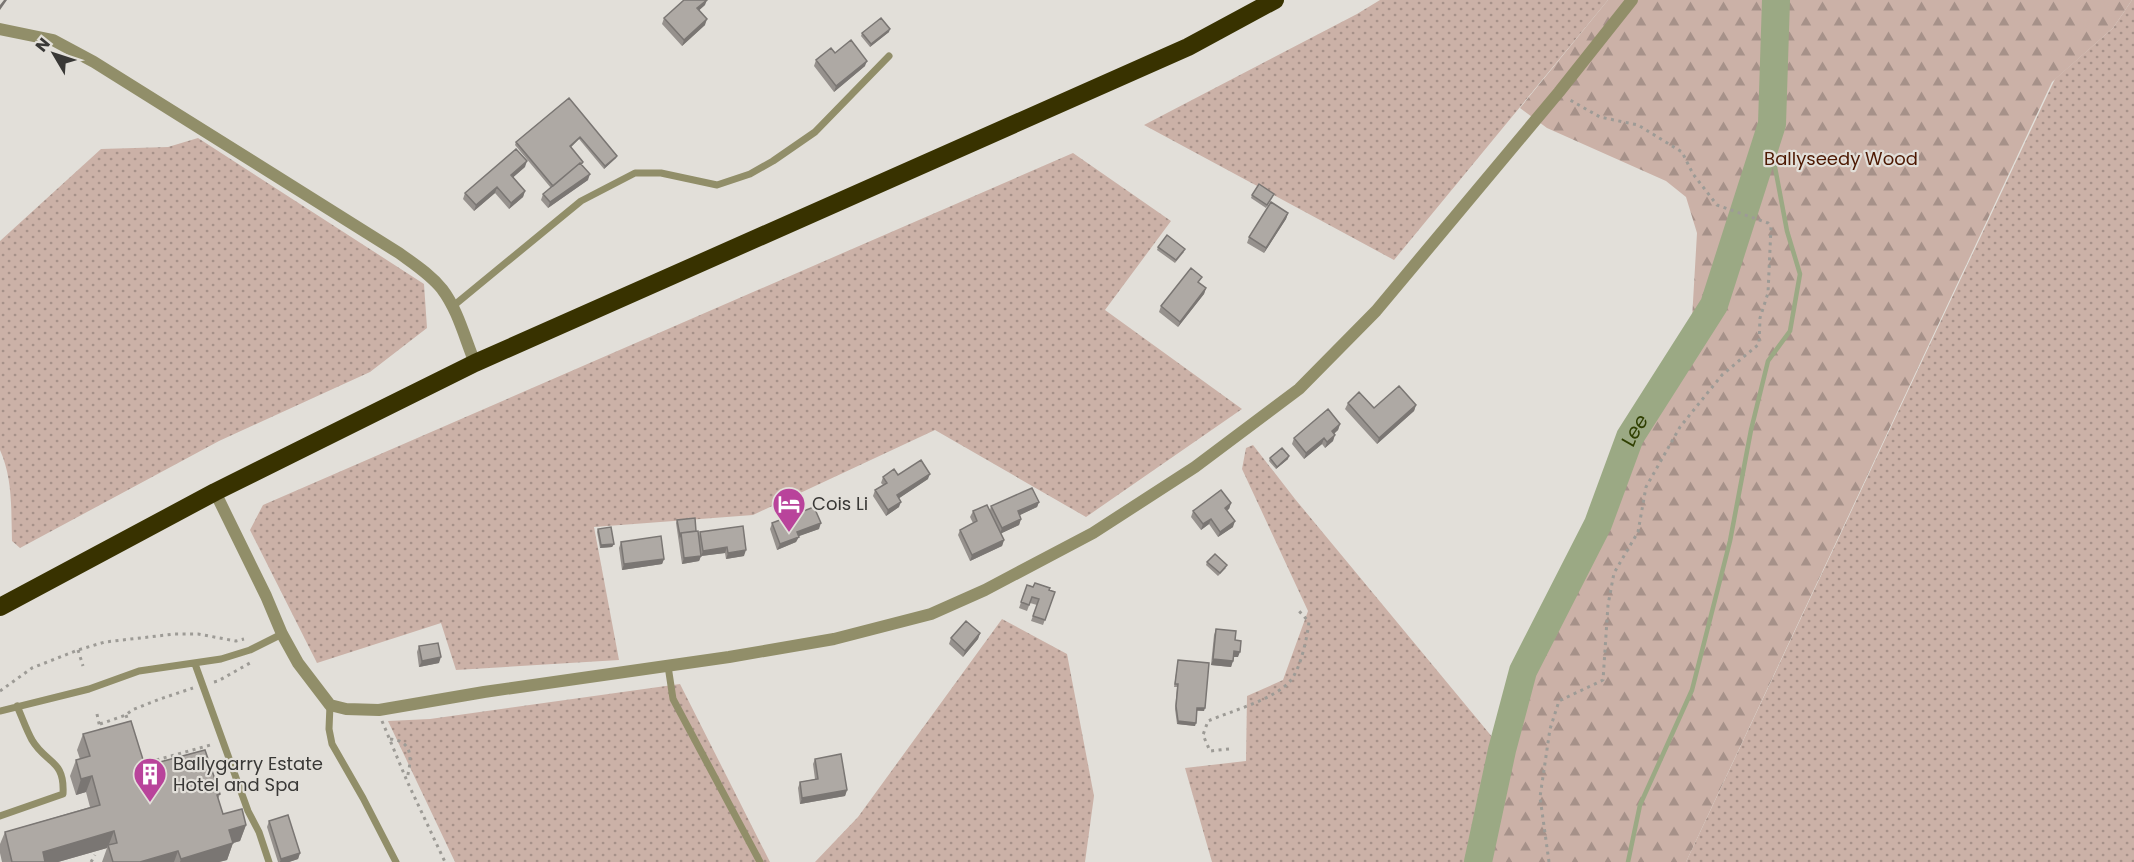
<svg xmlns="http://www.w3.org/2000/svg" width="2134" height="862" viewBox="0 0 2134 862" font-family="Poppins,sans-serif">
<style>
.green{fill:url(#green-dots)}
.forest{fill:url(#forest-firs)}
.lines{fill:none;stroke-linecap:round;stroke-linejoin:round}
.stream{stroke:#9ba984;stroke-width:4.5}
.river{stroke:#9ba984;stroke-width:28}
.path{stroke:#9d9b96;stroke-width:3;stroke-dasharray:3 4.5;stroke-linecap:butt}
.lane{stroke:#918e69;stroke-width:7}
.street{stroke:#918e69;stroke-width:12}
.highway{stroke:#383200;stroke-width:18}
.wall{fill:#96918d}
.shaded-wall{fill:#7a7673}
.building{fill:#aea9a4;stroke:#7a7673;stroke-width:1.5}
.labels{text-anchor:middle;stroke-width:4.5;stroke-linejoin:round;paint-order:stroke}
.park-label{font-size:18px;fill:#4d1903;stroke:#e2dfd9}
.poi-label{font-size:18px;fill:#393836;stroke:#e2dfd9;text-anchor:start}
.water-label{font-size:20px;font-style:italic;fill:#2f3f01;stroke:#e2dfd9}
</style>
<defs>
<pattern id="green-dots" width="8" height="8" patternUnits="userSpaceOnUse" patternTransform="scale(1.5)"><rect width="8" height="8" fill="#cbb1a7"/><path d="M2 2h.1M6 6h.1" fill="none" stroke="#a69189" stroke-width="1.8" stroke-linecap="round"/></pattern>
<pattern id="forest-firs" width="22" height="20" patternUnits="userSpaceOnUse" patternTransform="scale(1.5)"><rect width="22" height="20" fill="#cbb1a7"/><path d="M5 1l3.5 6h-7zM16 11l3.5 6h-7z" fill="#a69189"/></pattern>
</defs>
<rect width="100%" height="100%" fill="#e2dfd9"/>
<path class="green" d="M1380,0H1608L1394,260L1144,125L1357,14Z
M2132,0H2134V862H1686L2055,79L2113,28Z
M198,138L424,284L427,328L370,372L219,441L20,548L12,541C11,510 13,479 0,450V241L101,149L168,147Z
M1073,153L1171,221L1105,310L1242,409L1086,517L935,430L753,515L594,527L619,660L456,670L441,623L317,663L250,530L263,505Z
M1253,445L1295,499L1493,738L1466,862H1212L1185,768L1246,761L1247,696L1283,680L1308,611L1242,469L1246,448Z
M1002,619L1067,654L1094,796L1085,862H815L858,817Z
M680,684L770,862H455L388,721L430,719Z"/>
<path class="forest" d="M1608,0H2132L2113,28L2052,82L1686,862H1470L1508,689L1586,529L1622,434L1692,319L1697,233L1686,197L1666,181L1547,128L1520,108Z"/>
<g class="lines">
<path class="stream" d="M1628,862L1640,805L1692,690L1730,541L1751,430L1768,361L1790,331L1800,274L1787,231L1774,162L1772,124"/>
<path class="river" id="s1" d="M1478,862L1502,750L1523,671L1598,524L1630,437L1714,305L1772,124L1776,0"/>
<path class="path" d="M78,650L83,666
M214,682L218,681L250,663
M0,691L32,668L78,650L105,642L175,634H198L236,641L244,639
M97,714L101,733
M126,715L129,725
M382,721L407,781L445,862
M100,724L126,715L132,710L160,699L193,688
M390,739C415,741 411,761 407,779
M1229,749L1210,751L1203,735L1208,721C1231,711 1276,699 1291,680C1301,667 1307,638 1309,622L1299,611
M142,764L214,744
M91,862L95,855
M1549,862L1540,797L1550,729L1559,701L1603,680L1608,605L1614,573L1638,532L1646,487L1680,427L1722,375L1759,344L1760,318L1768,293L1771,227L1768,223L1717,205L1693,174L1682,152L1638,125L1600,117L1570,100"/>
<path class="lane" d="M452,307L581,201L635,173H661L717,185L750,174L773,161L815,132L889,56
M195,664L248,811L259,832L269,862
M668,666L673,699L760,862
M330,705L329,729L332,744L363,798L396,862
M0,711L89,689L139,671L221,659L250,650L282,634
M0,816L63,794C65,759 46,764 32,740C26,729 22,717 17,706"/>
<path class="street" d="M0,29L53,40L94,62L399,253C414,264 430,274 442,289C458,310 465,339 475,363
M215,492L266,596L282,634L298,663L330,705L346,709L379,710L484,692L729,657L834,639L931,614L985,590L1093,533L1195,467L1299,389L1376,311L1559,92L1632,0"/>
<path class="highway" d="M0,607L215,492L475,363L1188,47L1275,0"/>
</g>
<path class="wall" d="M705,5L699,10L705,25L682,46L662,24L664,18Z
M889,32L870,47L861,36L862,33Z
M835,53L865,66L834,92L814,66L816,60Z
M569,98L617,156L616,158L604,169L579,139L571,147L583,162L582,165L588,180L548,208L541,200L543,194L551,188L515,145L516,142Z
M525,167L513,177L525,191L523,197L509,209L495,193L474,211L463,199L465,193Z
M1274,194L1266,208L1251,198L1252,195Z
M1288,213L1286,219L1264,253L1247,243L1249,237Z
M1158,247L1184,252L1175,263L1157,250Z
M1200,283L1206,288L1204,294L1178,327L1159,312L1161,306Z
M1348,403L1374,408L1416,405L1414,411L1377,444L1345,409Z
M1340,424L1338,430L1334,434L1333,441L1325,448L1322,444L1304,459L1292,444L1294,438Z
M1270,458L1288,459L1276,469L1269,461Z
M898,475L928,479L899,498V507L886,516L873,496L875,490L883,485L881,483L883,477Z
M1039,502L1037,507L1019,515L1021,519L1019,525L1001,533L1004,540L1002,546L970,561L958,535L960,530L973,523L970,517L973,511L990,510L991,506Z
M1231,503L1229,509L1227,510L1233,527L1218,537L1209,524L1201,530L1191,517L1193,511Z
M677,520L696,531L699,536L700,532L744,556L726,559L725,553L701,556L699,561L682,564L676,523Z
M772,523L819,529L798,536L796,542L777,550L770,529Z
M598,529L614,544L612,547L600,548L597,532Z
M621,542L664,559L662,564L622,570L619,548Z
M1207,562L1226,568L1218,576L1206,565Z
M1027,585L1055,592L1043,625L1031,621L1037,605L1030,603L1027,611L1019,608Z
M1216,629L1235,640L1238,657H1234L1231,667L1211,665L1214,635Z
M980,633L978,639L963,657L949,644L951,638Z
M419,646L439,663L419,667L417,652Z
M1178,660L1204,711H1197L1195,726L1177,724L1175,709L1177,687H1174Z
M83,734L145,766L220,794L218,799L223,814L246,825L240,841L233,843L227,860L219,862H102L107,848L58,862H2L0,853V844L5,832L90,807L86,792L76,795L70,776L76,760L80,759L77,750Z
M815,759L847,790L845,796L800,804L798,788L800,782L815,779L813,764Z
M269,821L300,853L298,859L289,862H278L267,827Z"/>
<path class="shaded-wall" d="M4,0H7L0,10V5Z
M707,0L705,5L695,14L697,8Z
M707,19L705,25L682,46L684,40Z
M890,29L889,32L870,47L871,44Z
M867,61L865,66L834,92L836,86Z
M580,137L579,139L569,149L570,146Z
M617,156L616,158L604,169L605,166Z
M527,161L525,167L509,181L511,175Z
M590,174L588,180L548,208L550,202Z
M497,187L495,193L474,211L476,205Z
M525,191L523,197L509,209L511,203Z
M1288,213L1286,219L1264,253L1266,248Z
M1206,288L1204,294L1178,327L1180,322Z
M1416,405L1414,411L1377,444L1379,438Z
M1340,424L1338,430L1330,437L1332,431Z
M1335,435L1333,441L1325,448L1327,442Z
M1324,438L1322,444L1304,459L1306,453Z
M1289,456L1288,459L1276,469L1277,467Z
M930,474L928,479L895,501L897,495Z
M901,502L899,507L886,516L888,510Z
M1039,502L1037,507L1016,517L1018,511Z
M1231,503L1229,509L1223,513L1225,508Z
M1021,519L1019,525L1000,534L1002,528Z
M1211,519L1209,524L1201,530L1203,524Z
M1235,521L1233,527L1218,537L1220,532Z
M821,523L819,529L794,538L797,532Z
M799,537L796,542L777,550L780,544Z
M1004,540L1002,546L970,561L972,555Z
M614,544L612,547L600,548L601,545Z
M727,547L725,553L701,556L699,561L682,564L684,558L701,556L703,551Z
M746,550L744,556L726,559L728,553Z
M664,559L662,564L622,570L624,564Z
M980,633L978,639L963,657L965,651Z
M1234,651L1240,652L1238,657H1232Z
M441,657L439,663L419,667L422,661Z
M1213,659L1233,661L1231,667L1211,665Z
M1197,708H1205L1204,711L1196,710Z
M1178,721L1196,723L1195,726L1177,724Z
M92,776L86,792L76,795L81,779Z
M847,790L845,796L800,804L802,798Z
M246,825L240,841L223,846L229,830Z
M114,831L108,847V845L107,848L58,862H39L43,852Z
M233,843L227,860L219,862H180L181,859Z
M178,851L174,862H140Z
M300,853L298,859L289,862H280L281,859Z"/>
<path class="building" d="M684,0H707L697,8L707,19L684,40L664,18Z
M881,18L890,29L871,44L862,33Z
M851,40L867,61L836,86L816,60L831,48L835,53Z
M569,98L617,156L605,166L580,137L570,146L583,162L581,164L580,163L553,186L516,142Z
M516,149L527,161L511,175L525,191L511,203L497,187L476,205L465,193Z
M580,163L590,174L550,202L543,194Z
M1259,184L1274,194L1267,205L1252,195Z
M1271,202L1288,213L1266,248L1249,237Z
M1167,235L1185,249L1176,260L1158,247Z
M1191,268L1202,277L1198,282L1206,288L1180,322L1161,306Z
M1399,386L1416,405L1379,438L1348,403L1359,392L1374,408Z
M1328,409L1340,424L1332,431L1335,435L1327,442L1324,438L1306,453L1294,438Z
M1282,448L1289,456L1277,467L1270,458Z
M921,460L930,474L897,495L901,502L888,510L875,490L887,483L883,477L894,469L898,475Z
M1032,488L1039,502L1018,511L1021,519L1002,528L991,506Z
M1221,490L1231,503L1225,508L1235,521L1220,532L1211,519L1203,524L1193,511Z
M987,505L1004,540L972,555L960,530L977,521L973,511Z
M814,507L821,523L797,532L799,537L780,544L772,523Z
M695,518L696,531L681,533L680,536L677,520Z
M743,526L746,550L728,553L727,547L703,551L700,532Z
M611,527L614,544L601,545L598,529Z
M698,531L701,556L684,558L681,533Z
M661,536L664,559L624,564L621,542Z
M1215,554L1227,565L1220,573L1207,562Z
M1035,583L1050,588L1049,590L1055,592L1045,620L1033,616L1039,599L1032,597L1029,605L1021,602L1027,585L1033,587Z
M966,621L980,633L965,651L951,638Z
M1216,629L1236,631L1235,640L1241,641L1240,652L1234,651L1233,661L1213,659Z
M438,643L441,657L422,661L419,646Z
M1178,660L1209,663L1205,708H1197L1196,723L1178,721L1176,706L1178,684H1175Z
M131,721L145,766L205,750L220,794L217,795L223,814L242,809L246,825L229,830L233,843L181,859L178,851L140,862H113L108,845L117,843L114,831L43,852L45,862H12L5,832L100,805L92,776L81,779L76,760L90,756L83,734Z
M841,754L847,790L802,798L800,782L818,779L815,759Z
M288,815L300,853L281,859L269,821Z"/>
<defs>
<symbol id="hotel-pin" viewBox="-11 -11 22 30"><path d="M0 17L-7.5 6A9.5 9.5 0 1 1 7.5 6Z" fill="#b9439b" stroke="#e2dfd9"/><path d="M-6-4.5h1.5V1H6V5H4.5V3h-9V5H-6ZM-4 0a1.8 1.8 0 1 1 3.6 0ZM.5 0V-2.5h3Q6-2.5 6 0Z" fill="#fff"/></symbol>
<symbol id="building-pin" viewBox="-11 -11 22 30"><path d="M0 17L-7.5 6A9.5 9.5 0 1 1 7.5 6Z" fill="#b9439b" stroke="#e2dfd9"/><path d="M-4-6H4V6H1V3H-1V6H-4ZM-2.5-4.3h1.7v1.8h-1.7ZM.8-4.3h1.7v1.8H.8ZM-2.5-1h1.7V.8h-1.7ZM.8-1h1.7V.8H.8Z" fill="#fff"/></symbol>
</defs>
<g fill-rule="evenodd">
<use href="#hotel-pin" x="770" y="485" width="38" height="52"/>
<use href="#building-pin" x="131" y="755" width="38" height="52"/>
</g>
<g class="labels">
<g class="park-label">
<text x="1841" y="165">Ballyseedy Wood</text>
</g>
<g class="poi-label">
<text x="812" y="510">Cois Li</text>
<text x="173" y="770">Ballygarry Estate<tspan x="173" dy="21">Hotel and Spa</tspan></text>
</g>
<g class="water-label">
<text dy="7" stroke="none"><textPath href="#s1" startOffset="462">Lee</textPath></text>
</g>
</g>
<g transform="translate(54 54) rotate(309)" stroke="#e2dfd9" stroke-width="4.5" paint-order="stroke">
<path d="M0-4.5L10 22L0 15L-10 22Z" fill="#393836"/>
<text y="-9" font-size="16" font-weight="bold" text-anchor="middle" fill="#393836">N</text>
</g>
</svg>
